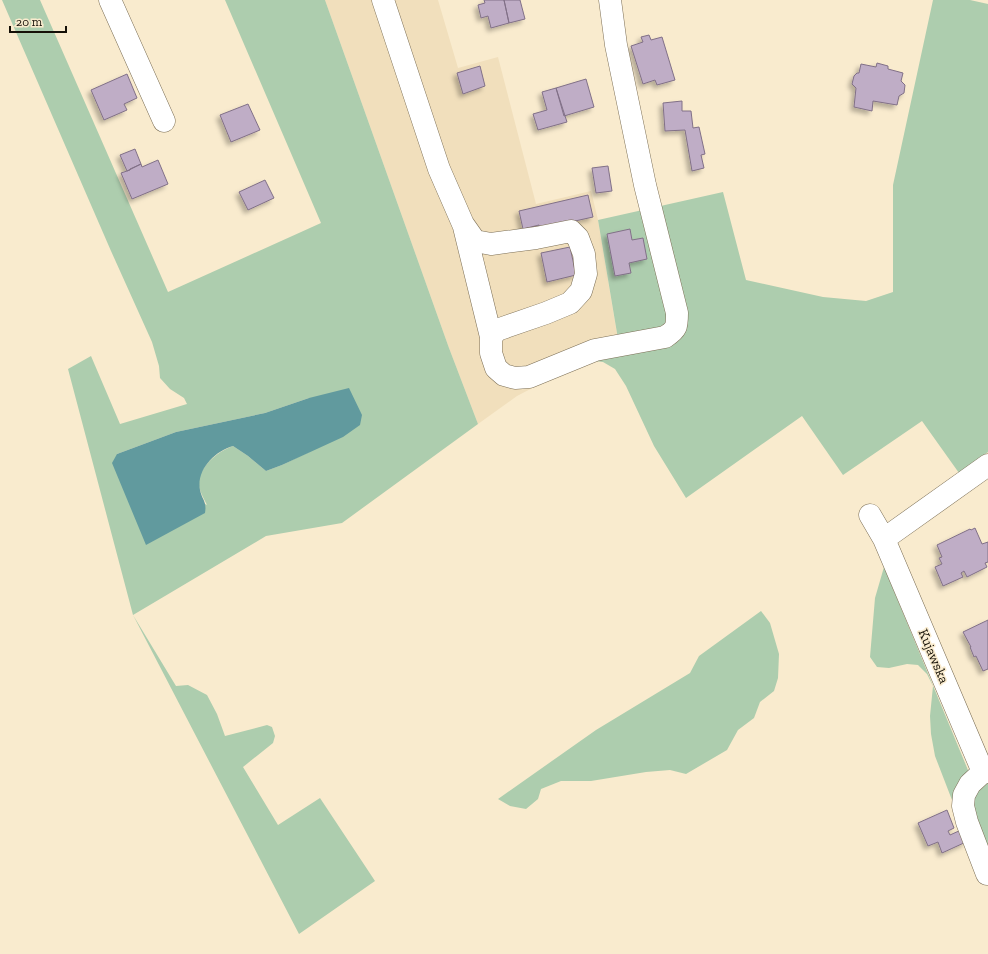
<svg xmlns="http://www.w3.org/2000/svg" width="988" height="954" viewBox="0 0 988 954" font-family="'Zilla Slab',serif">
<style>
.built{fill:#f1dfbc}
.green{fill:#adcdae;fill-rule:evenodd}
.water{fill:#619a9e}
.building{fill:#bfadc6;stroke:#817087;filter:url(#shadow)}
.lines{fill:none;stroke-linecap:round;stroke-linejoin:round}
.minor-casing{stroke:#7c6f56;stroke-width:23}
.minor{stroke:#fff;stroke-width:22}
.labels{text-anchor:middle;stroke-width:3;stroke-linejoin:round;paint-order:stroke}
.street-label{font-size:14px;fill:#151007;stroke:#f9ebce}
</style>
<defs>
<filter id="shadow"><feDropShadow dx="-3.5" dy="3.5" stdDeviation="2" flood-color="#0004"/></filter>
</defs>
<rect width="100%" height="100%" fill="#f9ebce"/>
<path class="built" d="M325,0H438L458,68L498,57L536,204L591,191L598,220L619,346L586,360L517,396L478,424L449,348Z"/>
<path class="green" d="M2,0H40L168,292L321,223L225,0H325L449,348L478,424L342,523L266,536L133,615L176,686L188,685L207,695L217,714L225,736L267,725L272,727L275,736L273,743L243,767L278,825L320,798L375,881L299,934L133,615L68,369L91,356L120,424L187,404L184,398L170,389L160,378L159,366L152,342L111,251ZM309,398V452L282,465L266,471L248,456L233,446C219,451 204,463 199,478C197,487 203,497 207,505L117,454L176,432L265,413Z
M933,0H970L988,4V452L959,473L922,421L843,475L802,416L686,498L654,446L626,386L615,369L603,362L586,360L619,345L598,220L723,192L746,280L823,297L866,301L893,292V185Z
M884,567L970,775L957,813L935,756L931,734L930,716L933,686L927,674L918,665L907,664L889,668L877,667L870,657L875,598Z
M761,611L770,623L779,654L778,678L774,691L760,702L754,718L738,730L727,750L686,774L670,770L646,772L591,781H561L541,789L538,799L526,809L510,806L498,799L596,730L690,673L699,656Z
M988,777V867L970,792Z"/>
<path class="water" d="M349,388L362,415L360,425L343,437L282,465L266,471L248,456L233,446C215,451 196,470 200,490C202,500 207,501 205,513L146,545L112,463L117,454L176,432L265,413L309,398Z"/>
<path class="building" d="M484,0H504L509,23L491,28L488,16L481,18L478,5L485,3Z
M504,0H520L525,19L509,23Z
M649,35L651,40L662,37L675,80L657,85L655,80L643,84L631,46L643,42L641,37Z
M877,63L888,66V69L903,73L901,81L905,85L904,93L899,96L897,105L873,101L872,111L854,107L856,88L852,84L854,76L857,73H859L861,64L876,67Z
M480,66L485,86L463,94L457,73Z
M127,74L137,98L124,104L127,110L104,120L91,90Z
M586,79L594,107L564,116L556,88Z
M556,88L567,122L538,130L533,114L547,110L542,92Z
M682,101V111H691L693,128L699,127L705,154L701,155L704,168L692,171L685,130L665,131L663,103Z
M248,104L260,130L231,142L220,115Z
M135,149L141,164L130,169V170L127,171L120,155Z
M158,160L168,184L132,199L121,173L127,171L141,164L142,167Z
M608,166L612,191L596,193L592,168Z
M265,180L274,198L248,210L239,192Z
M588,195L593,217L539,229V225L523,229L519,211Z
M630,229L632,240L643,238L647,259L629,263L631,273L615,276L607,234Z
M570,247L576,275L547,282L541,253Z
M975,528L982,544L988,542V562L985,563L987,567L967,577L964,571L961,573L963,577L943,586L935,567L942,564L939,558L942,557L937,545L970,529L971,530Z
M988,620V669L983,671L976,656L974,657L970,647H971L963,632Z
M947,810L954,828L948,831L950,835L961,830L966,842L942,853L938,842L928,846L918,823Z"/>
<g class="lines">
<defs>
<path id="minor" d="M110,0L164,121
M383,0L439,169L463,224L475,241L491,244L536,238L571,231L578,238L584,254L586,274L581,291L570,303L546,313L497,330L491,337V353L496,368L504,375L515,378L529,377L595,350L665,337C677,329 677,327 677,313L645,185L616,45L610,0
M464,227L491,337
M870,515L884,539L983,772
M884,539L988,465
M987,874L967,822L963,806L964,795L970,784L983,772H988"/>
</defs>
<use href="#minor" class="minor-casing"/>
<use href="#minor" class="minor"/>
</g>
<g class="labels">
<g class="street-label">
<text transform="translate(934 656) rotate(67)" y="5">Kujawska</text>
</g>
</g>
<path d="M10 26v6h56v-6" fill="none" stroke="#151007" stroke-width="2"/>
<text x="16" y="26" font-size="12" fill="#151007" stroke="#f9ebce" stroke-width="3" paint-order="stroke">20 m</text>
</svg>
